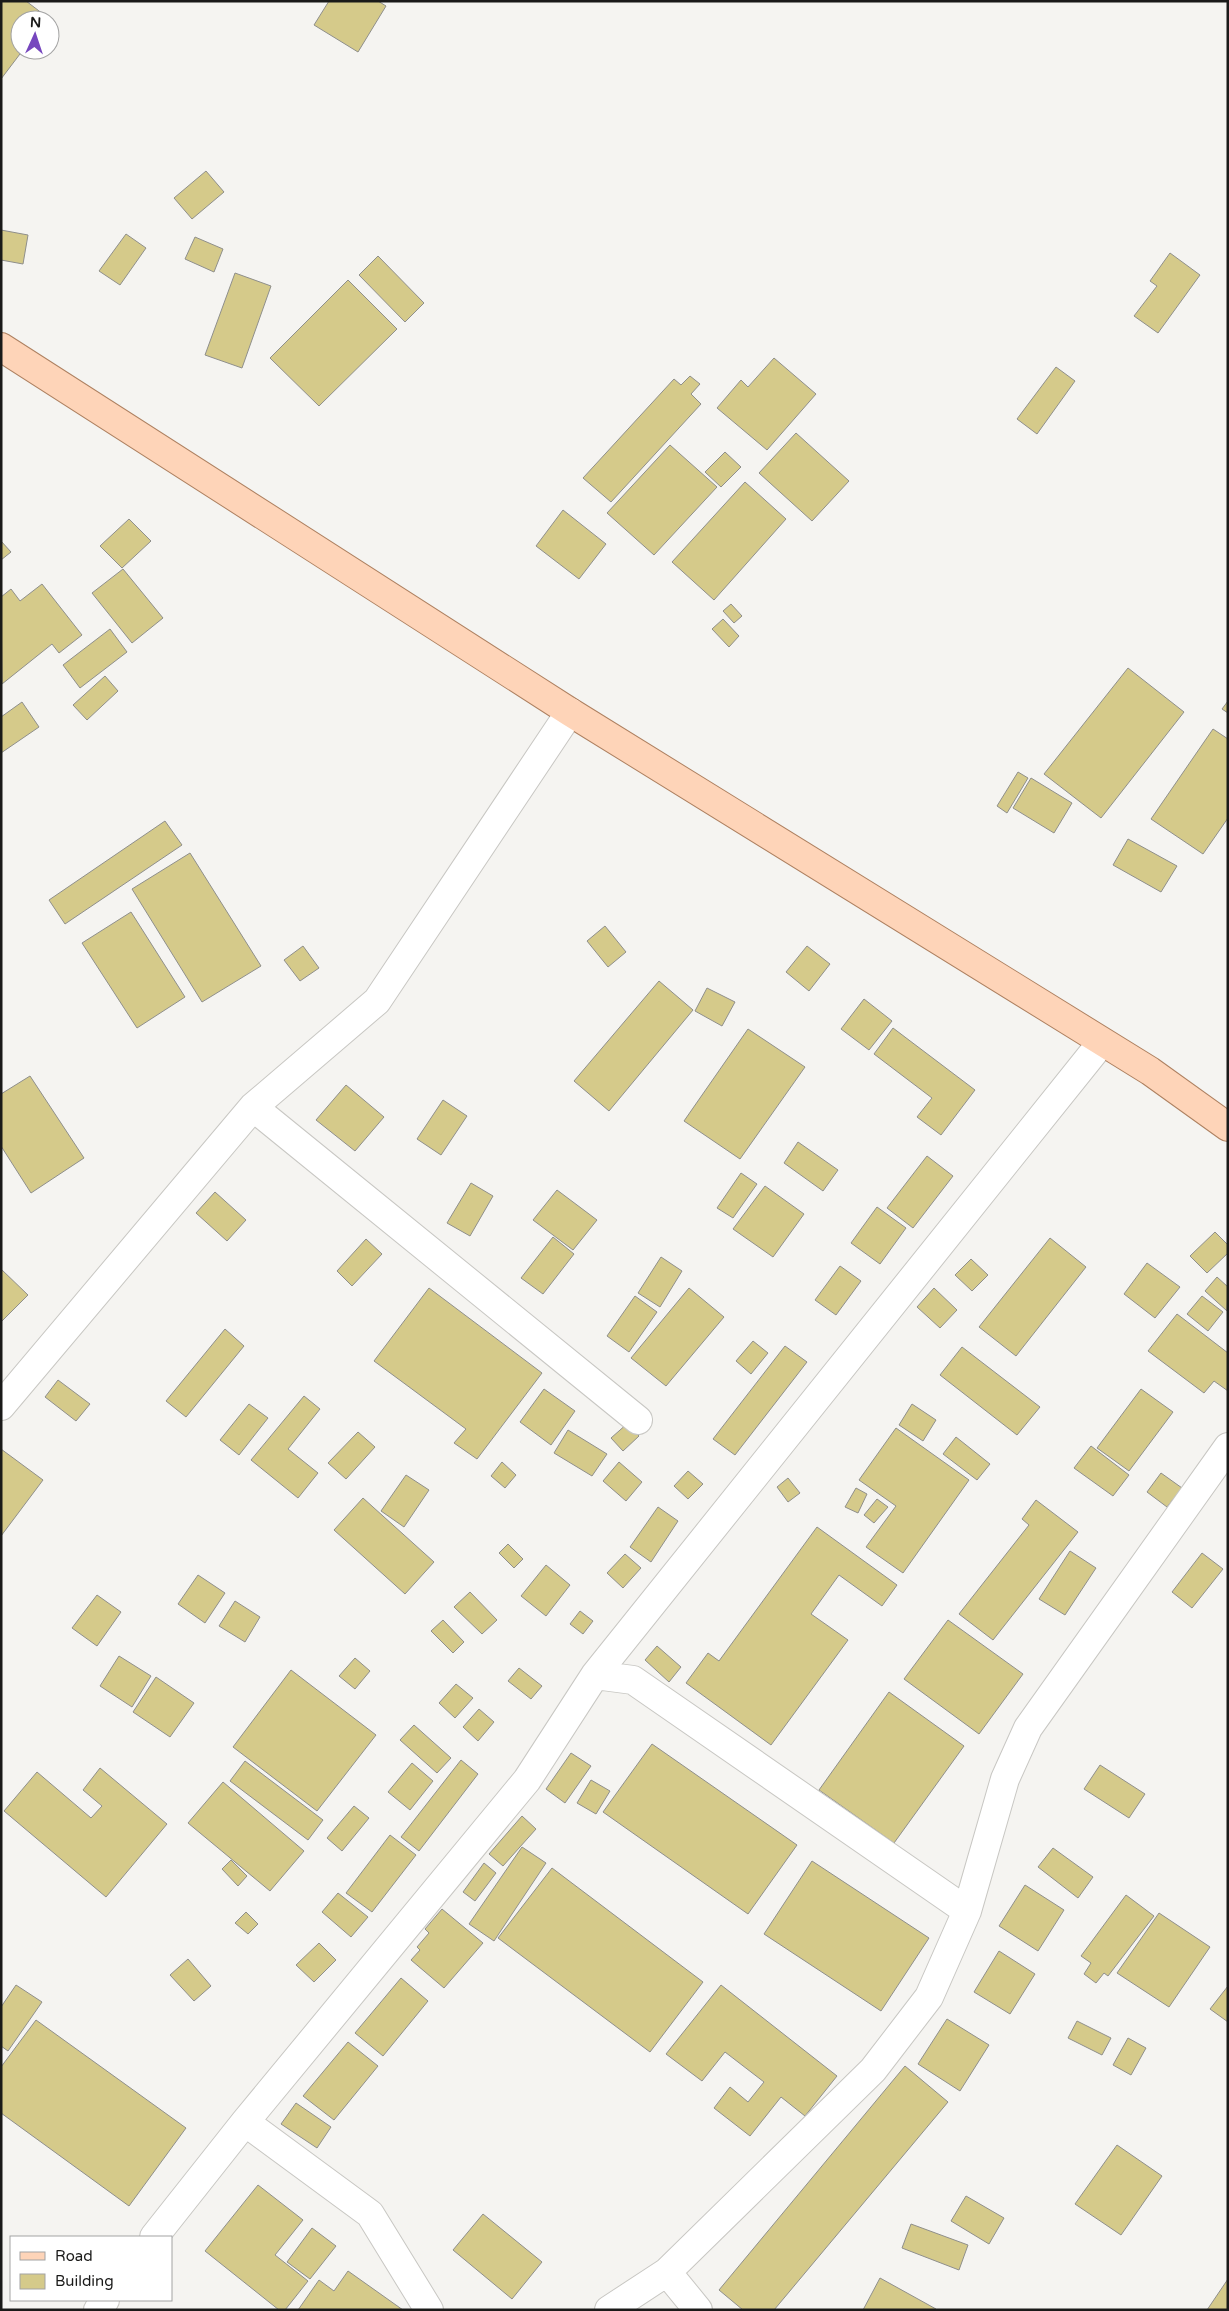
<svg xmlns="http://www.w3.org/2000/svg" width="1229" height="2311" viewBox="0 0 1229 2311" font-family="'Varela Round',sans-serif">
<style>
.building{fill:#d5ca8a;stroke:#8f8f8b}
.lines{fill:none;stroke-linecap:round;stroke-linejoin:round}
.street-casing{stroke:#c8c7c3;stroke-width:30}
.primary-casing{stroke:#ae8161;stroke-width:30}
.street{stroke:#fff;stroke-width:28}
.primary{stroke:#fed4b8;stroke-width:28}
</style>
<rect width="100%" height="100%" fill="#f5f4f1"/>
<path class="building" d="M1,1H26L47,17L45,20H20V50H23L1,79Z
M329,1H378L386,6L358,52L314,25Z
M206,171L224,192L192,219L174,198Z
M1,230L28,235L23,264L1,260Z
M126,234L146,248L120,285L99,271Z
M195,237L223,249L214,272L185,259Z
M1170,253L1200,275L1158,333L1134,316L1157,286L1150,281Z
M378,256L424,303L405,322L359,275Z
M235,273L271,286L242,368L205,355Z
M348,280L397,329L319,406L270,358Z
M774,358L816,394L767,450L717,408L741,380L748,387Z
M1056,367L1075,381L1037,434L1017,419Z
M690,376L700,384L691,394L701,404L611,502L583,478L674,379L681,385Z
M796,433L849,481L812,521L759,473Z
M670,445L717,487L654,555L607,513Z
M725,452L741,467L721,487L705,472Z
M745,482L786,519L714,600L672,562Z
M563,510L606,544L579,579L536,546Z
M129,519L151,541L122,568L100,546Z
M1,541L11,552L1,560Z
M123,569L163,618L132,643L92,593Z
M42,584L82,635L59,653L52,644L2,684L1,597L11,589L20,601Z
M731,604L742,616L734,623L723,611Z
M723,619L739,636L729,647L712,629Z
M110,629L127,652L80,688L63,665Z
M1128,668L1184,712L1101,818L1044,774Z
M105,676L118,691L87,720L73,705Z
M1228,701V713L1222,709Z
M22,702L39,727L1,753V717Z
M1213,729L1228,739V818L1203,854L1151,819Z
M1018,772L1028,778L1007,813L997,806Z
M1031,778L1072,803L1054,833L1013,808Z
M165,821L182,845L65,924L49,900Z
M1128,839L1177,866L1161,892L1113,865Z
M190,853L261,966L202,1002L132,889Z
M131,912L185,997L137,1028L82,943Z
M605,926L626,952L608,967L587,941Z
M303,946L319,968L300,981L284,960Z
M807,946L830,964L809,991L786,972Z
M659,981L693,1010L609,1111L574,1081Z
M707,988L735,1002L722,1026L695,1011Z
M864,999L892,1021L869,1050L841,1029Z
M893,1028L975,1090L941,1135L917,1117L932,1098L874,1054Z
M748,1029L805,1067L740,1159L684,1121Z
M30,1076L84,1158L31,1193L1,1146V1094Z
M346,1085L384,1117L355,1151L316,1120Z
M443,1100L467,1116L441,1155L417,1139Z
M798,1142L838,1170L823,1191L784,1163Z
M927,1156L953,1176L913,1228L887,1208Z
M741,1173L757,1184L733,1218L717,1208Z
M471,1183L493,1196L470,1236L447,1223Z
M765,1186L804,1214L773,1257L733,1229Z
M557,1190L597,1220L573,1250L533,1220Z
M215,1192L246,1220L227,1241L196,1213Z
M877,1207L906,1228L880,1264L851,1243Z
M1215,1232L1228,1245V1253L1207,1273L1190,1256Z
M553,1237L574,1254L543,1294L521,1278Z
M1050,1238L1086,1267L1016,1356L979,1327Z
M366,1239L382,1254L352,1286L337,1271Z
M661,1257L682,1271L660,1307L638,1293Z
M971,1259L988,1275L972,1291L955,1275Z
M1147,1263L1180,1287L1155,1318L1124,1294Z
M840,1266L861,1281L836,1315L815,1300Z
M1,1269L28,1295L1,1322Z
M1217,1277L1228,1287L1227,1311L1205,1291Z
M429,1288L542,1373L477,1459L454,1443L466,1429L374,1361Z
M689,1288L724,1317L666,1386L631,1358Z
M934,1288L957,1310L940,1328L917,1307Z
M635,1296L657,1312L629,1352L607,1336Z
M1202,1296L1223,1312L1208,1331L1187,1314Z
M1177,1314L1228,1353V1391L1214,1381L1204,1393L1148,1351Z
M225,1329L244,1346L186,1417L166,1401Z
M753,1341L768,1353L751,1374L736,1361Z
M785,1346L807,1362L735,1455L713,1439Z
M962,1347L1040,1407L1017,1435L940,1375Z
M58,1380L90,1404L76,1421L45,1397Z
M544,1389L575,1411L551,1445L520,1422Z
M1141,1389L1173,1412L1129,1471L1097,1448Z
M304,1396L320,1409L288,1449L318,1473L298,1498L251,1460Z
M249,1404L268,1418L239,1455L220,1440Z
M912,1404L936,1420L923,1441L899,1425Z
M628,1423L639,1436L623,1451L611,1438Z
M896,1428L969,1480L903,1573L866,1547L896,1506L859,1480Z
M568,1430L607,1454L592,1476L554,1453Z
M358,1432L375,1447L346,1479L328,1463Z
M956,1437L990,1464L977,1480L943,1454Z
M1091,1446L1129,1475L1113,1496L1074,1468Z
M1,1449L43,1480L1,1536Z
M502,1462L516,1475L505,1488L491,1476Z
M619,1462L642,1482L626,1501L603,1481Z
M688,1471L703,1484L688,1499L674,1486Z
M1161,1473L1182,1488L1167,1507L1147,1492Z
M406,1475L429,1490L404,1527L381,1511Z
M788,1478L800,1493L788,1502L777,1487Z
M856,1488L867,1494L858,1513L845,1507Z
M363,1498L434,1562L405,1594L334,1530Z
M877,1499L888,1507L874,1523L864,1515Z
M1036,1500L1078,1532L993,1640L959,1614L1029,1525L1022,1519Z
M658,1507L678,1521L651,1562L630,1547Z
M817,1527L897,1585L882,1606L839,1575L811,1614L848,1640L771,1745L686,1683L708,1653L719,1661Z
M508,1544L523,1559L514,1568L499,1553Z
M1070,1551L1096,1568L1065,1615L1039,1599Z
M1202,1553L1223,1569L1192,1608L1172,1592Z
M625,1554L641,1568L623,1588L607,1573Z
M546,1565L570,1585L546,1616L521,1596Z
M198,1575L225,1593L205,1623L178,1604Z
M470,1592L497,1620L482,1634L454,1607Z
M97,1595L121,1612L97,1646L72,1628Z
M235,1601L260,1617L245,1642L219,1626Z
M580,1611L593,1621L583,1634L570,1624Z
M443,1620L464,1642L453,1653L431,1631Z
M948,1620L1023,1674L979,1734L904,1679Z
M657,1646L681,1667L669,1682L645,1660Z
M119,1656L151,1676L132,1707L100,1686Z
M355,1658L370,1671L355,1689L339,1676Z
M519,1668L542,1686L531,1699L508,1681Z
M291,1670L376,1735L317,1811L233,1747Z
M156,1677L194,1703L170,1737L133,1712Z
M456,1684L473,1698L455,1718L439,1703Z
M889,1692L964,1746L894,1843L819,1790Z
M479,1709L494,1722L478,1741L463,1727Z
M414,1725L451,1758L437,1773L400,1740Z
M652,1744L797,1845L748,1914L603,1812Z
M571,1753L591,1766L565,1803L546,1789Z
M461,1760L478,1774L419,1851L401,1837Z
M245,1761L323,1820L308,1840L230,1781Z
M412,1763L433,1781L410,1810L388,1792Z
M1100,1765L1145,1794L1129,1818L1084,1789Z
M100,1768L167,1824L106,1897L4,1811L37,1772L91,1818L102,1806L83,1790Z
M591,1780L610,1791L596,1814L577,1803Z
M223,1782L304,1851L270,1891L188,1823Z
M354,1806L369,1818L342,1851L327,1838Z
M522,1816L536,1829L503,1866L489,1854Z
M390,1835L416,1855L372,1912L346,1893Z
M522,1847L546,1863L494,1941L469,1924Z
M1053,1848L1093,1877L1078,1898L1038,1867Z
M231,1860L247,1876L238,1886L222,1869Z
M812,1861L929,1938L881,2011L764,1934Z
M484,1863L496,1873L475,1901L463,1892Z
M552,1868L703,1982L650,2052L498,1938Z
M1025,1885L1064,1910L1038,1951L999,1926Z
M338,1893L368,1917L351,1937L322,1912Z
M1126,1895L1154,1916L1108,1976L1104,1973L1096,1983L1084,1974L1091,1963L1081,1956Z
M442,1909L483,1943L444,1988L411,1960L420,1950L417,1947L429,1933L425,1929Z
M246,1912L258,1924L248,1934L235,1923Z
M1159,1913L1210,1947L1169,2007L1117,1973Z
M319,1943L336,1960L314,1982L296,1965Z
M999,1951L1035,1974L1010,2014L974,1992Z
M188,1959L211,1986L194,2001L170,1975Z
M401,1978L428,2001L383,2056L355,2033Z
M16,1985L42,2002L8,2051L1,2046V2007Z
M721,1985L837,2076L805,2116L781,2097L750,2136L714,2108L730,2087L748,2102L764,2082L725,2052L702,2081L666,2054Z
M1228,1986V2022L1210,2009Z
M947,2019L989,2045L960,2091L918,2064Z
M36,2020L186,2128L129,2206L1,2113V2067Z
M1077,2021L1111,2038L1102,2055L1068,2038Z
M1128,2038L1146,2048L1131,2075L1113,2065Z
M348,2042L378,2066L334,2120L303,2096Z
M905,2066L948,2102L774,2310H743L719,2290Z
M296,2103L331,2127L317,2148L281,2124Z
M1117,2145L1162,2176L1121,2235L1075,2204Z
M258,2185L303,2220L275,2255L308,2281L285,2310H279L205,2251Z
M966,2196L1004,2218L989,2244L951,2221Z
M483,2214L542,2262L512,2299L453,2250Z
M911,2224L968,2245L959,2270L902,2248Z
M312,2228L336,2246L310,2279L287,2262Z
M348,2271L403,2310H298L319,2280L334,2291Z
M880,2278L936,2309V2310H863Z
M1228,2279V2310H1207Z"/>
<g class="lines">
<defs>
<path id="street" d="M253,1107L638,1420
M1,1406L253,1107L377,1001L570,712
M595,1675L633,1680L967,1911
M245,2122L370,2214L429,2310
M154,2237L245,2122L527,1780L595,1675L1102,1042
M667,2272L873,2070L929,1997L967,1911L1005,1779L1028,1728L1228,1447
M98,2310L105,2300
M609,2310L667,2272L698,2310"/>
<path id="primary" d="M1,347L570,712L1150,1071L1228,1127"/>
</defs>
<use href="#street" class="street-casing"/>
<use href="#primary" class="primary-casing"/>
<use href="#street" class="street"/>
<use href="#primary" class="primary"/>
</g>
<rect width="1229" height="2311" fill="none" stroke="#1a1a19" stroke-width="5"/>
<rect x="10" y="2236" width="162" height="65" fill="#ffffff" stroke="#a3a3a3"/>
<rect x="20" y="2252" width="25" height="8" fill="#fed4b8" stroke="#a3a3a3"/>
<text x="55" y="2261" font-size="15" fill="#1a1a19">Road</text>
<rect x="20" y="2274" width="25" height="15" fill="#d5ca8a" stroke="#a3a3a3"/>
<text x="55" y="2286" font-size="15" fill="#1a1a19">Building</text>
<g transform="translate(35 35) rotate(3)"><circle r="24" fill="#ffffff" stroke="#a3a3a3"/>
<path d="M0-4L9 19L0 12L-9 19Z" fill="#7646be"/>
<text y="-8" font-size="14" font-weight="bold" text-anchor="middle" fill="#1a1a19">N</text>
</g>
</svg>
